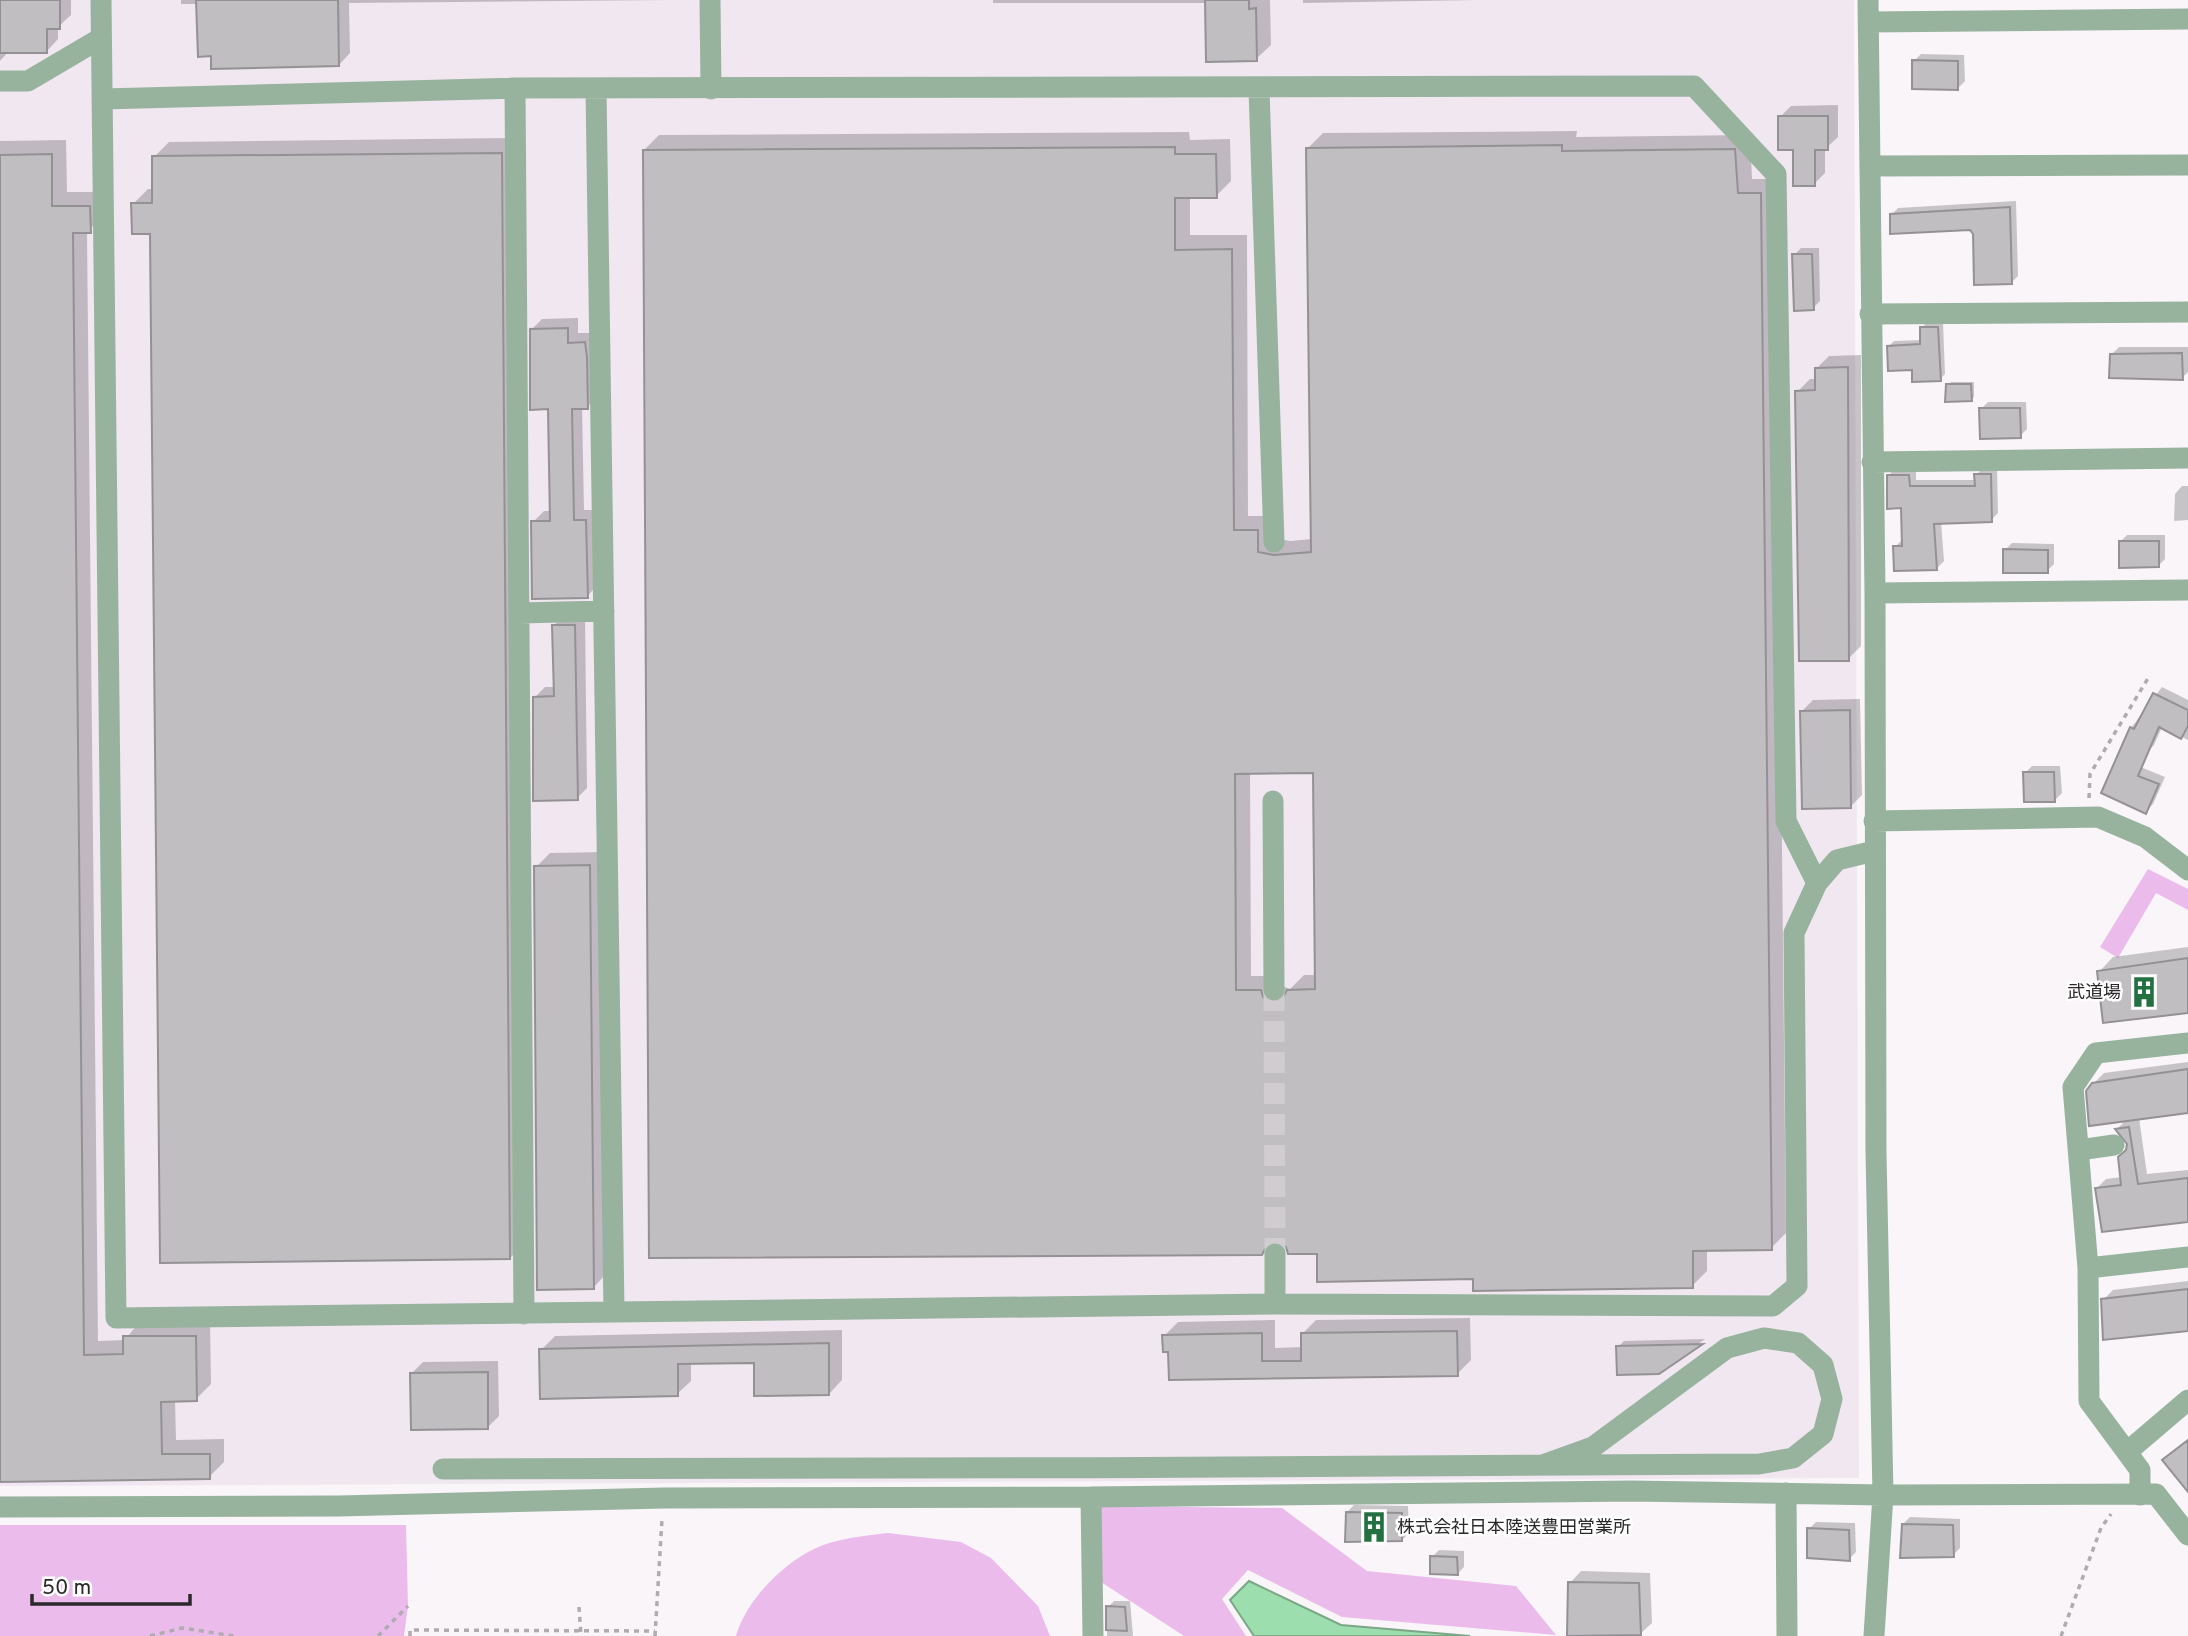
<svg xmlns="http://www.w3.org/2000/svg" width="2188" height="1636" viewBox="0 0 2188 1636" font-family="Overpass,'Noto Sans JP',sans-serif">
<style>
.built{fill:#f1e7f0}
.green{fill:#ebbceb}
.water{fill:#9cdeae;stroke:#7aa786;stroke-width:2}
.shadow{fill:#0003;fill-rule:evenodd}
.building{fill:#c1bec1;stroke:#949194;stroke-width:2;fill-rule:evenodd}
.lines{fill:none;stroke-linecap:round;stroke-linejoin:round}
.minor-tunnel{stroke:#d0ccd0;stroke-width:21;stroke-dasharray:21 10;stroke-linecap:butt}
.path{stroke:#afabaf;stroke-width:3.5;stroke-dasharray:5 5;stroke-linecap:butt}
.minor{stroke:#97b39e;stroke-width:21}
.labels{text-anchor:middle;stroke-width:5;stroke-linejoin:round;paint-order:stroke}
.poi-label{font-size:18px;fill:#2a282a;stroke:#fff;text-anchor:end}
</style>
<rect width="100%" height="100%" fill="#f9f5f9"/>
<path class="built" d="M0,0H1854L1859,1478L0,1486Z"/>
<path class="green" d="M2148,869L2188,889V910L2156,893L2118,958L2100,947Z
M1100,1506L1282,1508L1367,1571L1516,1586L1556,1635L1342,1617L1248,1570L1222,1599L1246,1636H1184L1101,1582Z
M0,1525H406L408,1606L404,1636H0Z
M888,1533L961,1542L991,1558L1038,1606L1050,1636H736C746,1601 781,1565 814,1549C837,1538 864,1536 888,1533Z"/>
<path class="water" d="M1249,1581L1341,1625L1470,1636H1254L1230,1600Z"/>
<path class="shadow" d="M0,0H71V15L58,27V39L47,51H9L0,61Z
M181,0H669L349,3L350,53L339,65L213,55L198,4H181Z
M993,0H1270L1271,45L1256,59L1207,3H993Z
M1303,0H1477L1303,3Z
M1921,54L1964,55L1965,81L1958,88L1914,61Z
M1838,105V137L1825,149V173L1814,184L1780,117L1791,106Z
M1577,131L1576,137L1750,135L1752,179H1775L1786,1233L1771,1248L1707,1249V1271L1692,1286L1475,1277L1319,1252L1287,1246L1275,1239L1261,1253L644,150L659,135L1189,132L1190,140L1230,139L1231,181L1216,196H1190V235H1247L1248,516H1273V538L1290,541L1312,539L1308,148L1323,133ZM1250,772H1315L1317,975H1304L1290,989L1282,986L1276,976H1251Z
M517,138L525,1243L510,1258L152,232L133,204L148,189H154V157L169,142Z
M66,140L67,192H104L105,216L87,231L98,1341L125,1340L140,1321L210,1322L211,1384L196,1399L175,1400L176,1440L224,1439V1462L209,1477L0,1480V141Z
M2016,201L2018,276L2012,282L1971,228L1891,215L1898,208Z
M1801,248H1819L1820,301L1813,308L1794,255Z
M578,318V333H595L598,396L587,407H582L584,510H596L598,585L587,596L533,522L544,511H552L550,408L532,329L542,319Z
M1927,322H1943L1945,374L1940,379L1914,369L1889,346L1894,341L1922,340V328Z
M2119,347H2188V372L2182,378L2112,354Z
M1861,355V646L1848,659L1797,392L1810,379H1817L1816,369L1829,356Z
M1951,382H1974V397L1971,400L1947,385Z
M1988,402H2026L2027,429L2020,436L1981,409Z
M1997,467L1998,513L1991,520L1941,522L1944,561L1937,568L1895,547L1902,540L1903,506L1888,476L1895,469L1916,468V480H1976V475L1983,468Z
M2182,486H2188V520L2174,521L2175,494Z
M2127,535H2165V559L2158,566L2120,542Z
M2012,543L2054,544V564L2047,571L2005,550Z
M585,615L587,788L577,798L534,698L545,687H555L553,626L564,616Z
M2162,687L2188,700V740L2162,727L2154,745L2147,752L2131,728Z
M1860,699L1862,795L1851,806L1802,711L1813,700Z
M2121,759L2165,777L2153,804L2146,811Z
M2032,766H2060L2062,793L2055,800L2025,773Z
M604,852L607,1273L593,1288L536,867L550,853Z
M2188,947V1011L2099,972L2113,957Z
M2188,1062V1111L2139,1118L2147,1174L2188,1170V1220L2096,1189L2106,1179L2122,1177L2129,1143L2117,1129L2127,1119L2093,1084L2104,1073Z
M2188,1281V1329L2103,1300L2113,1290Z
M1470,1318L1471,1360L1457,1374L1170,1378V1350L1164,1336L1178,1322L1275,1320V1348L1303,1347L1302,1334L1316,1320Z
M842,1330V1380L829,1394L755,1361L691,1362V1381L677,1394L541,1350L555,1336Z
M1705,1339L1659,1372L1618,1347L1624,1341Z
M498,1361L499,1416L488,1427L412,1373L423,1362Z
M1354,1505L1408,1506L1409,1533L1402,1540L1347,1512Z
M1910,1517L1960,1519V1548L1953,1555L1903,1524Z
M1816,1522L1855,1523L1856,1552L1849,1559L1809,1529Z
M1439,1550L1464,1551V1567L1457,1574L1432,1557Z
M1581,1571L1650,1573L1652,1623L1640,1634L1570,1583Z
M1114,1601H1130L1133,1636H1107L1108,1607Z"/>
<path class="building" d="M0,0H60V29H47V53H0Z
M196,0H338L339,66L211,69V56L198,57Z
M1205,0H1249V9L1256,8L1257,61L1206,62Z
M1912,60L1958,61V90L1912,89Z
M1778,116H1828V150H1815V186H1793V150H1778Z
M1562,145V151L1735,149L1738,193H1761L1772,1250L1693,1251V1288L1473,1291V1279L1317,1282V1254H1288L1286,1247L1276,1241L1268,1243L1262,1255L649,1258L643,150L1175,147V154H1216L1217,198H1175V250L1232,249L1234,530H1258V552L1274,555L1311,552L1306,148ZM1313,773L1315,989L1287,990L1281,1001L1273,1003L1263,997L1261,990H1236L1235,774Z
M502,153L510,1259L160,1263L150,234H132L131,203H152V156Z
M52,154V206H90L91,233H73L84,1355L123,1354V1336H196L197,1401L161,1402L162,1454H210V1479L0,1482V155Z
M2010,207L2012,284L1974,285L1973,234L1970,230L1890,234V214Z
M1792,254H1812L1814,310L1794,311Z
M1920,327H1938L1941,381L1912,382V370L1888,371L1887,346L1920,344Z
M568,328V343L585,342L587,357L588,409H572L574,520H586L588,598L532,599L531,521H550L548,409L530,410V329Z
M2182,353L2183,380L2109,378L2110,354Z
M1848,367L1849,661H1799L1795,391L1815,390V368Z
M1946,384H1971L1972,401L1945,402Z
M1979,408H2020L2021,438L1980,439Z
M1974,474H1991L1992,522L1934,524L1937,570L1894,571L1893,546H1902L1901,508L1887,509V475H1909L1910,486H1975Z
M2119,541H2159V567L2119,568Z
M2003,549L2048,550V573H2003Z
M552,625H575L578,800L533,801V697L554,696Z
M2153,693L2188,710V726L2181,739L2159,727L2138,776L2159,784L2146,814L2101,793L2130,727L2134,729Z
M1850,710L1851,808L1802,809L1800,711Z
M2023,772H2054L2055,802H2024Z
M590,865L594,1289L537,1290L534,866Z
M2188,958V1013L2103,1023L2097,971Z
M2188,1069V1113L2089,1126L2086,1091L2092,1083Z
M2129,1127L2138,1184L2188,1178V1222L2102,1232L2095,1188L2121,1185L2118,1157L2126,1150L2127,1144L2115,1129Z
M2188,1289V1331L2103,1340L2101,1299Z
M1457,1331L1458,1376L1169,1380L1168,1352H1163L1162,1335L1262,1333V1361H1301V1333Z
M829,1343V1395L754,1396V1363L678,1364V1396L540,1399L539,1349Z
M1703,1344L1659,1374L1617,1375L1616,1346Z
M488,1372V1429L411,1430L410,1373Z
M2188,1440V1492L2162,1460Z
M1346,1512L1402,1513V1541L1345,1542Z
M1902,1524L1953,1525L1954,1557L1900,1558Z
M1807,1528L1849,1530L1850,1561L1807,1558Z
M1430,1556L1457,1557L1458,1575L1430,1574Z
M1568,1582L1639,1583L1641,1635L1567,1636Z
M1106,1606L1125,1607L1127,1631L1106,1630Z"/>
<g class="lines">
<path class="minor-tunnel" d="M1274,990L1275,1254"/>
<path class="path" d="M2089,798L2090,774L2150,675
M579,1607L581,1636
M150,1636L182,1628L234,1636
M378,1636L408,1606
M410,1636V1630L655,1631
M655,1636L662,1519
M2061,1636L2101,1528L2111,1514"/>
<path class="minor" d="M101,0L116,1318L1275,1304L1773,1306L1797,1286L1794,933L1817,883L1786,821L1776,174L1694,86L515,88L102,99
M710,0L711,89
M1868,0L1875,593L1876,1152L1883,1495L1874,1636
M1869,22L2188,19
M0,81H28L101,38
M515,88L524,1314
M596,89L614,1311
M1259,89L1274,542
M1870,166L2188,165
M1870,314L2188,312
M1872,462L2188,458
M1875,593L2188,590
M519,613L604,611
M1273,801L1274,990
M1874,821L2098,817L2145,837L2188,870
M1817,883L1837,860L1874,851
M2079,1150L2114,1145
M1275,1254V1304
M2088,1268L2188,1257
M2127,1452L2188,1400
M443,1469C882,1469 1320,1467 1759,1464L1793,1458L1823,1434L1832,1399L1823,1365L1798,1343L1764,1338L1727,1348L1593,1447L1543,1465
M1786,1493L1787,1636
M2140,1495V1470L2089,1401L2088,1268L2073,1087L2096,1053L2188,1043
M1091,1497L1093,1636
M0,1507L339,1506L664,1498L1091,1497L1631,1491L1883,1495L2156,1494L2188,1535"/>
</g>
<defs>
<symbol id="building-bare" viewBox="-9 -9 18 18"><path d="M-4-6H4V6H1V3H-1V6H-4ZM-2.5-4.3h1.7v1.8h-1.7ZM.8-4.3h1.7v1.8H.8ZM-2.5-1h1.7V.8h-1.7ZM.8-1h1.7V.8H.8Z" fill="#237141" stroke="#fff" stroke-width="2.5" paint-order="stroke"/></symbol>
</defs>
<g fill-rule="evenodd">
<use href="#building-bare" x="2122" y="970" width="44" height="44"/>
<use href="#building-bare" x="1352" y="1505" width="44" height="44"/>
</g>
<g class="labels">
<g class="poi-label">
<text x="2121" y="998">武道場</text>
<text x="1397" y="1533" text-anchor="start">株式会社日本陸送豊田営業所</text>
</g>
</g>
<path d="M32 1594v10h158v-10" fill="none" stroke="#2a282a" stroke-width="3.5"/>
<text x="42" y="1594" font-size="21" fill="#2a282a" stroke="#ffffff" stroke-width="5" paint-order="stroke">50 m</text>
</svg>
